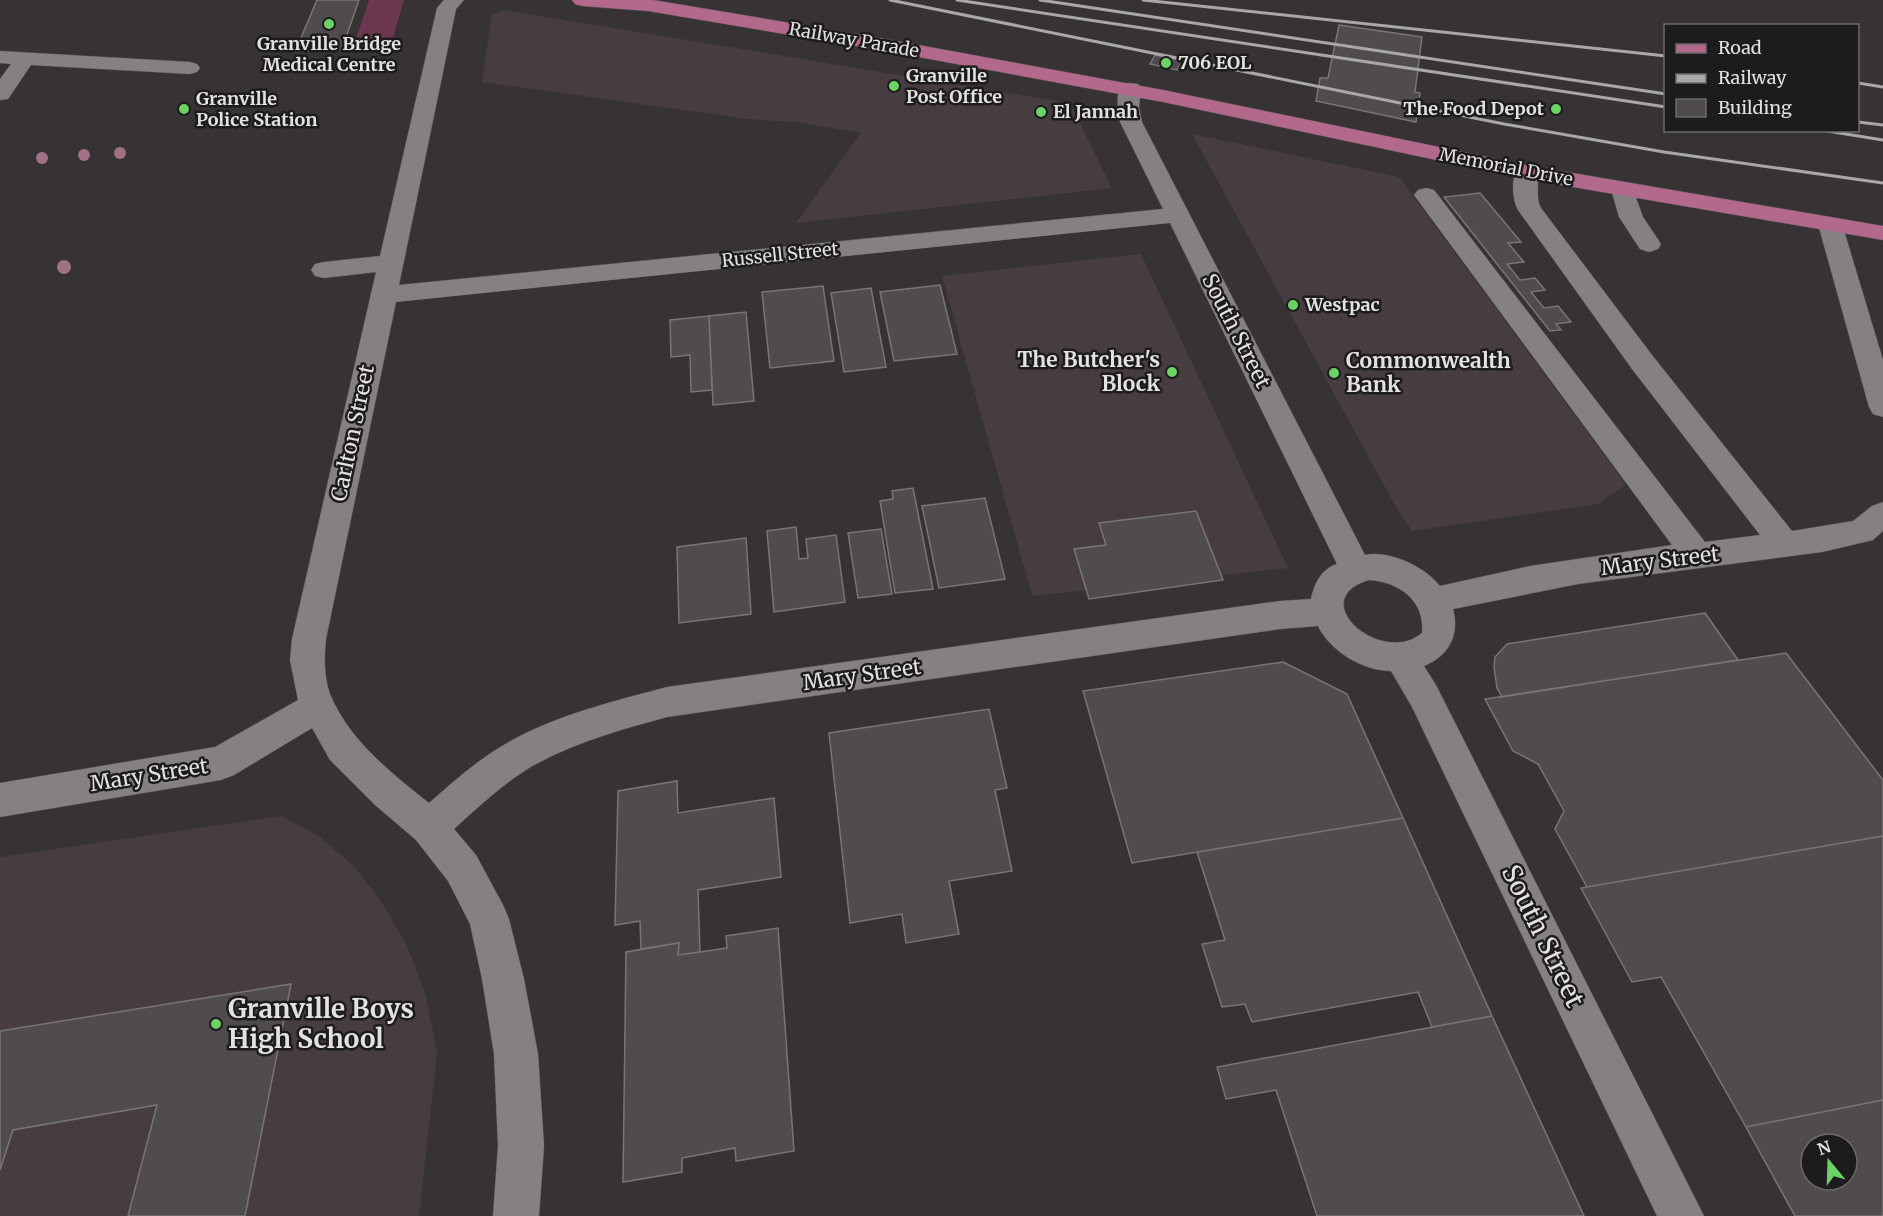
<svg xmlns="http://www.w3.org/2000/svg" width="1883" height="1216" viewBox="0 0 1883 1216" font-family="Merriweather,serif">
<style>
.built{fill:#473d40}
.green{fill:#6a374e}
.building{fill:#504c4e;stroke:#797576;stroke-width:1.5;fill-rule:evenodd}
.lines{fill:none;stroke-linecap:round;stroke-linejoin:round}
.minor-casing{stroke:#555253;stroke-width:1}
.major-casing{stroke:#555253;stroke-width:1}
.minor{fill:#858082;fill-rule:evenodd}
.major{fill:#b2698c;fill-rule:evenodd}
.rail{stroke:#a9a7a8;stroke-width:3}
.tree{fill:#a17185}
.poi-dot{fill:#6ad364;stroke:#1d1b1c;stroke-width:2}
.labels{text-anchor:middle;stroke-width:5;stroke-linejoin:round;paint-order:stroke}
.far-street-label{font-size:18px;fill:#e3e1e2;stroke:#1d1b1c}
.far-poi-label{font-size:18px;font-weight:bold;fill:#e3e1e2;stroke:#1d1b1c;text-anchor:start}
.street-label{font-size:21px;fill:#e3e1e2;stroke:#1d1b1c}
.poi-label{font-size:21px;font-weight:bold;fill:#e3e1e2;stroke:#1d1b1c;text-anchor:end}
.near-street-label{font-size:26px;fill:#e3e1e2;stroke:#1d1b1c}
.near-poi-label{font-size:26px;font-weight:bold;fill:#e3e1e2;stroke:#1d1b1c;text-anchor:start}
</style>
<rect width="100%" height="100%" fill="#373335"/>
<path class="built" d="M504,10L1070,103L1112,188L796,223L861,133L795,122L748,119L482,82L492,15Z
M1192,134L1399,177L1626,485L1598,504L1412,531L1396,507Z
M1141,254L1288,568L1032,596L942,276Z
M282,816L320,837L353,865L381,901L406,944L426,995L437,1053L419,1216H0V857Z"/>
<path class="green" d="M369,0H404L390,48L352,51Z"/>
<path class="building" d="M317,0H359L342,49L295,52Z
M1339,25L1422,37L1415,92L1420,93L1416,122L1316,101L1320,78H1328Z
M1155,55L1183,61L1177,70L1150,64Z
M1480,193L1521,242L1508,243L1524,262L1507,264L1520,280L1535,278L1545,290L1531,292L1544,308L1558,306L1571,322L1556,324L1561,330L1550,331L1444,197Z
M940,285L957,354L894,361L880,292Z
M823,286L834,361L770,368L762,292Z
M871,288L886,367L844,372L831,293Z
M746,312L754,401L713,405L709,316Z
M709,316L712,390L691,392L690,355L671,357L670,320Z
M913,488L933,589L895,593L880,501L893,499L892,491Z
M985,498L1005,579L939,588L922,506Z
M1196,511L1223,580L1089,599L1074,549L1106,545L1099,523Z
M796,527L799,559L808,558L806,539L836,535L845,602L774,612L767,531Z
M881,529L892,594L858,598L848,533Z
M746,538L751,614L679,623L677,547Z
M1705,613L1738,660L1502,697L1497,688L1494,667L1495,657L1507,644Z
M1786,653L1883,780V836L1587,887L1555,829L1564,811L1538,764L1513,751L1485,699Z
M1283,662L1347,694L1403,818L1132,863L1083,691Z
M989,709L1007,788L995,790L1012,871L949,881L959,934L906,943L902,914L850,923L829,733Z
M677,781L678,813L774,798L781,877L698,890L700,952L678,955L679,943L641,949L640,921L615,925L618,791Z
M1403,818L1492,1016L1432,1027L1418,992L1252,1022L1245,1004L1222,1007L1202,944L1225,940L1197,852Z
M1883,836V1100L1746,1127L1661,977L1632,982L1581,888Z
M778,928L794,1151L736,1161L735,1148L682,1158V1172L623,1182L626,952L679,943L678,955L700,952L727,948L726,936Z
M291,984L245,1216H128L157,1105L13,1130L0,1170V1031Z
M1492,1016L1584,1216H1317L1276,1090L1226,1099L1217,1067Z
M1883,1100V1216H1795L1746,1127ZM1811,1144H1847V1180H1811Z"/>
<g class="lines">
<defs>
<path id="minor" d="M444,0H464L456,9L399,285L1163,209L1120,122C1118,110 1115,95 1122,84L1130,83L1138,84L1141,89L1139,107L1142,122L1365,555C1390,550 1425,567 1440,586L1530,566L1672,545L1414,195L1418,190L1426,188L1434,190L1705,542L1760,535L1632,369L1518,210C1512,200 1511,177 1518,167L1526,165L1534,167C1542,179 1534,196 1541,208L1652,355L1792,531L1853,521L1872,506L1883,502V531L1873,540L1822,552L1578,584L1453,609C1460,635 1449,656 1424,666L1436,685L1704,1216H1657L1412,707L1391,671C1363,671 1330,651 1318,626L1280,629L667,717C620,730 572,743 529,768C502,785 478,807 454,829L476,855L503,905L509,919L524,979L538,1054L544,1146L539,1216H493L498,1146L494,1054L482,979L470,924L448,881L416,840L375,805L330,760L312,728L234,775L221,780L0,817V783L215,747L298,700L290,660L292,639L376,272L324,278L315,276L311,270L315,264L324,262L380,256L437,8ZM1170,223L1337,564C1321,569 1314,584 1311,599L1280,601L667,687C611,702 552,716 502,746C475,762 452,783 429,803C391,773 349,740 330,694C324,677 324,657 326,639L396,302ZM1369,580C1399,582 1425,600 1422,633C1382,667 1303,600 1369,580Z
M0,51L190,62L197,64L200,68L197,72L190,74L31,65L8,99L0,100V79L11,64L0,63Z
M1623,182L1631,184L1643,217L1661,244L1658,249L1649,252L1640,249L1619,217L1611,189L1615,184Z
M1830,217L1839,219L1842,224L1883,360V417L1873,414L1869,407L1818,224L1821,219Z"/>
<path id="major" d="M572,0H653L880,38L1163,90L1526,165L1883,226V240L1526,179L1163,102L880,50L648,11L582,6L575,4Z"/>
</defs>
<use href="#minor" class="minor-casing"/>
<use href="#major" class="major-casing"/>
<use href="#minor" class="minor"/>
<use href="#major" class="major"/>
<path class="rail" d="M890,0L1504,124L1664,152L1883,183
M957,0L1666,107
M1040,0L1666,94
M1143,0L1666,56
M1858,83L1883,87
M1858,122L1883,125
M1821,130L1883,140"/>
</g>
<g class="tree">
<circle cx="120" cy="153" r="6"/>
<circle cx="84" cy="155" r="6"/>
<circle cx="42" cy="158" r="6"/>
<circle cx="64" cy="267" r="7"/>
</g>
<g class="poi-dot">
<circle cx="329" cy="24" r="6"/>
<circle cx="1166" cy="63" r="6"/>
<circle cx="894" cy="86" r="6"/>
<circle cx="184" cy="109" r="6"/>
<circle cx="1556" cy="109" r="6"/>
<circle cx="1041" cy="112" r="6"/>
<circle cx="1293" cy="305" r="6"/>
<circle cx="1172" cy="372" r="6"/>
<circle cx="1334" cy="373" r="6"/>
<circle cx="216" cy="1024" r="6"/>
</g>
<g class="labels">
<g class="far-street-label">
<text transform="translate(854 40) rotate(10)" y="6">Railway Parade</text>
<text transform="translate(1506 167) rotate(11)" y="6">Memorial Drive</text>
<text transform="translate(780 255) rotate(-6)" y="6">Russell Street</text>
</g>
<g class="far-poi-label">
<text x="329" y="50" text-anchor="middle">Granville Bridge<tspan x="329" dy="21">Medical Centre</tspan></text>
<text x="1178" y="69">706 EOL</text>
<text x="906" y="82">Granville<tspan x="906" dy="21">Post Office</tspan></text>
<text x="196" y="105">Granville<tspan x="196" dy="21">Police Station</tspan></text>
<text x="1544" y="115" text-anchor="end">The Food Depot</text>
<text x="1053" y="118">El Jannah</text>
<text x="1305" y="311">Westpac</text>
</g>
<g class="street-label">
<text transform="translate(1236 331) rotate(63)" y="7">South Street</text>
<text transform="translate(353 433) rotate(-78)" y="7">Carlton Street</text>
<text transform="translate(1660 561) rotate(-7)" y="7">Mary Street</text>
<text transform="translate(862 675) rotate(-8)" y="7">Mary Street</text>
<text transform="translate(149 775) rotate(-9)" y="7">Mary Street</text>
</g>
<g class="poi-label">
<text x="1160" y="367">The Butcher's<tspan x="1160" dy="24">Block</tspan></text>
<text x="1346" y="368" text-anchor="start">Commonwealth<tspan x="1346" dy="24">Bank</tspan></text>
</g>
<g class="near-street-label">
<text transform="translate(1543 936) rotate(64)" y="9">South Street</text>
</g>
<g class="near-poi-label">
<text x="228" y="1018">Granville Boys<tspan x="228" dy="30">High School</tspan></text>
</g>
</g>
<rect x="1664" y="24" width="195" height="108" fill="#1d1b1c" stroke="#6c6a6b" stroke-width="1.5"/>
<rect x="1676" y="44" width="30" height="9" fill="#b2698c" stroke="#6c6a6b" stroke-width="1.5"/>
<text x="1718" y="54" font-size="18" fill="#e3e1e2">Road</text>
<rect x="1676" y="74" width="30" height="9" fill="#a9a7a8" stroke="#6c6a6b" stroke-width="1.5"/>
<text x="1718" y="84" font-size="18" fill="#e3e1e2">Railway</text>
<rect x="1676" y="99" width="30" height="18" fill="#504c4e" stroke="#6c6a6b" stroke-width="1.5"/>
<text x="1718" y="114" font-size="18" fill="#e3e1e2">Building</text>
<g transform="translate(1829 1162) rotate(341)"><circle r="28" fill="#1d1b1c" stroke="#6c6a6b" stroke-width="1.5"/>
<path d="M0-4.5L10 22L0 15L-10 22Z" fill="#6ad364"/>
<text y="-9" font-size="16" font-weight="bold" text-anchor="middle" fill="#e3e1e2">N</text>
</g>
</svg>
